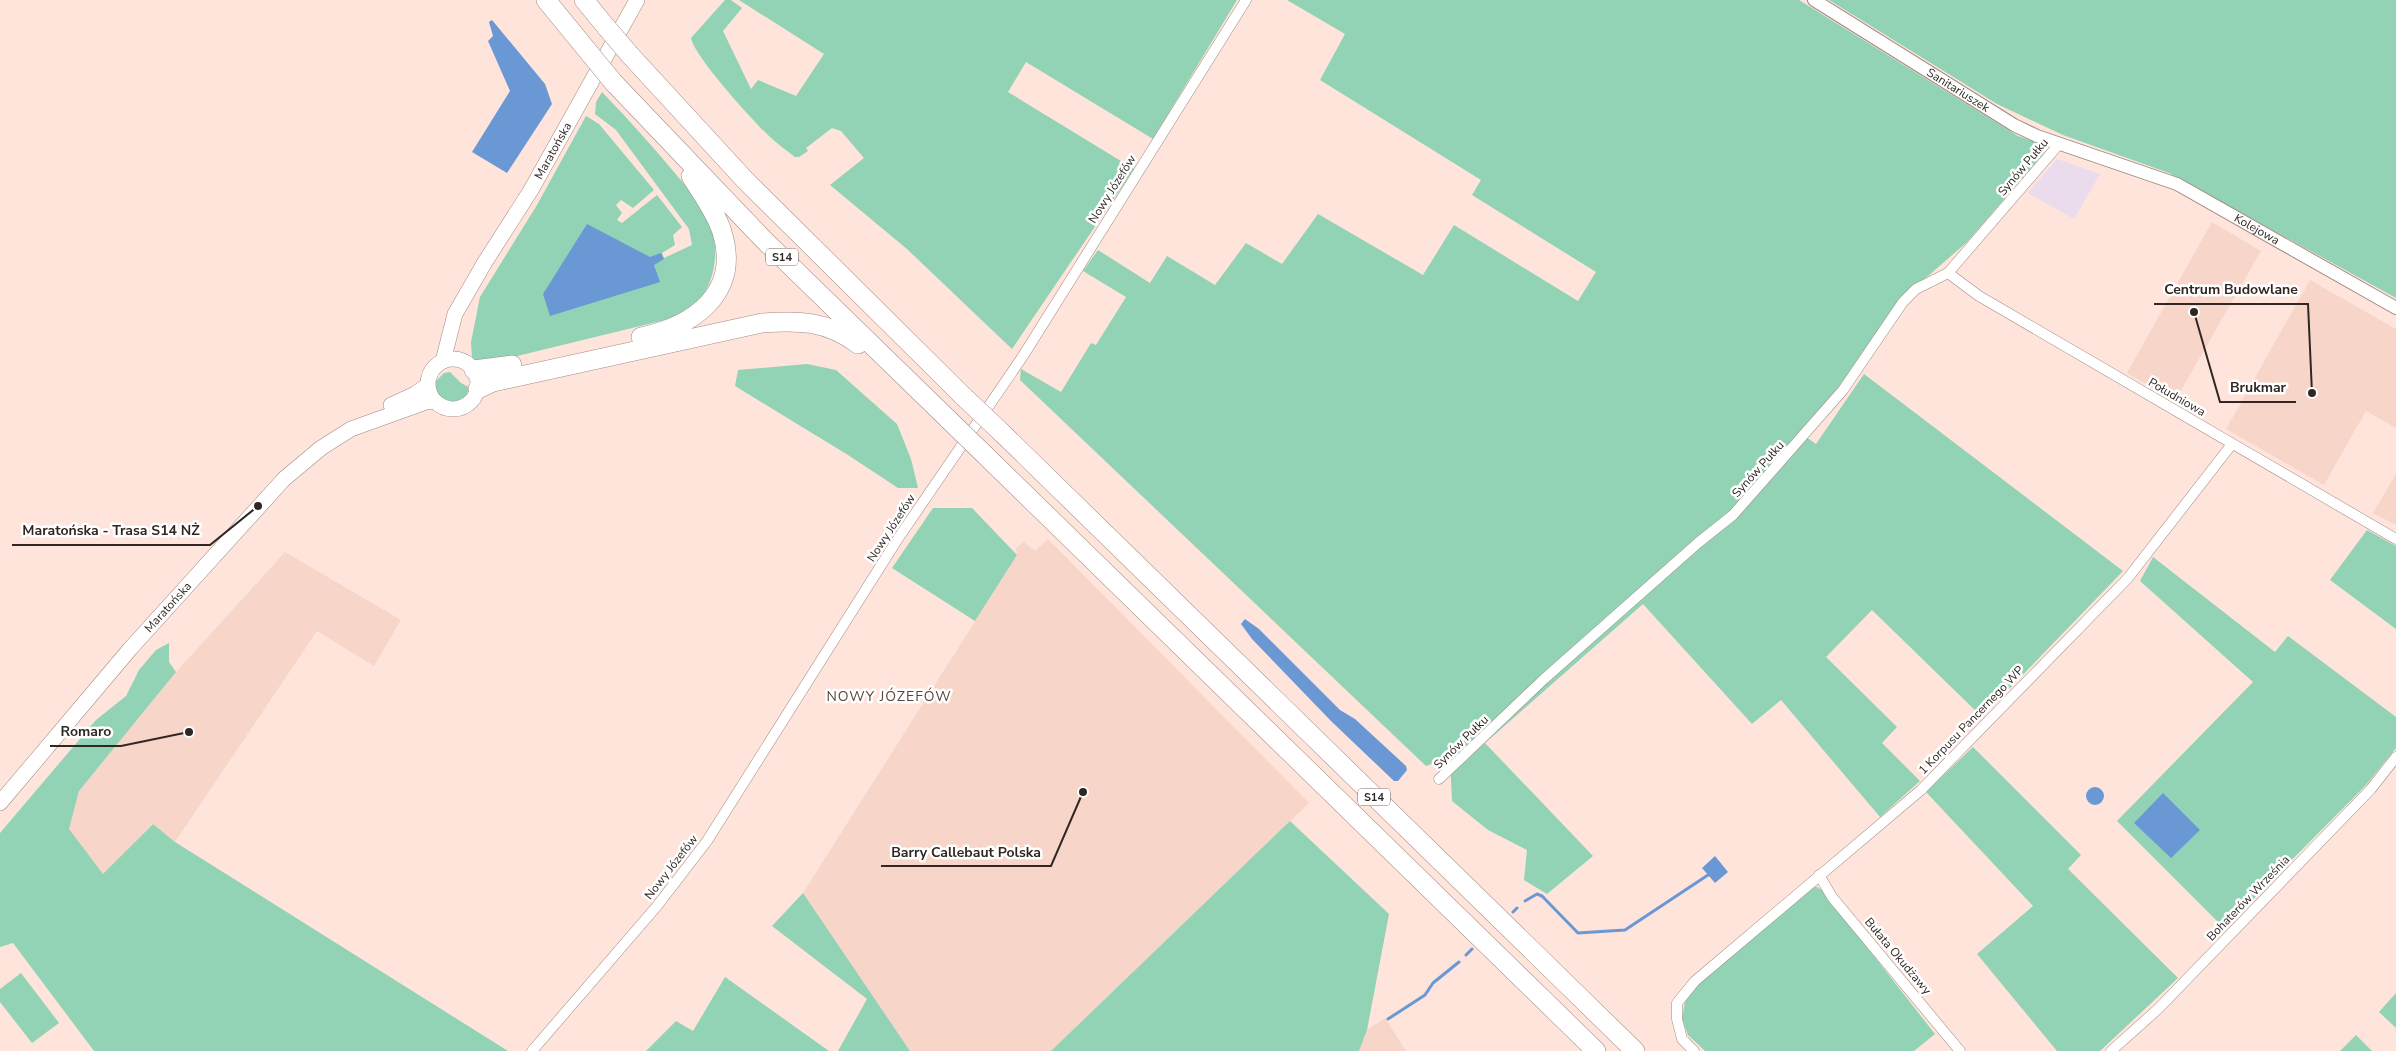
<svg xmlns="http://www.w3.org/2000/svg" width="2396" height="1051" viewBox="0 0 2396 1051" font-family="'Nunito Sans',sans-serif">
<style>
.commercial{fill:#eadbed}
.built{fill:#f7d6c9}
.green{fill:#91d3b4}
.water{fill:#6a98d5}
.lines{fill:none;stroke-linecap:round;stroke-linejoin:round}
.stream{stroke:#6a98d5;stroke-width:3}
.minor-casing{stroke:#a18a81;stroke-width:11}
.tertiary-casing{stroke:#a18a81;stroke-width:14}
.secondary-casing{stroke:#a18a81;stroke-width:16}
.motorway-casing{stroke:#a18a81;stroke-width:20}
.minor{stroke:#fff;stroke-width:10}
.tertiary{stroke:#fff;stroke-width:12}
.secondary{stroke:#fff;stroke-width:15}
.motorway{stroke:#fff;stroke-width:19}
.motorway-bridge-casing{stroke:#a18a81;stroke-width:20;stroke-linecap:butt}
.motorway-bridge{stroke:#fff;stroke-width:19}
.labels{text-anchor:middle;stroke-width:5;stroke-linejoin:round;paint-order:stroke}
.shield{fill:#fff;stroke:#6e6865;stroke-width:1}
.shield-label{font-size:11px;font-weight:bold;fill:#302723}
.street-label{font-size:12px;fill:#302723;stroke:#fff}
.neighbourhood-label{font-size:14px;letter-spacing:1px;fill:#59443d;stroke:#fff}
.leader{fill:none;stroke:#302723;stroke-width:2}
.callout-dot{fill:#302723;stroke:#fff;stroke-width:2}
.callout-label{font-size:14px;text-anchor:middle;font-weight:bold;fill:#302723;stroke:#fff;stroke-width:5;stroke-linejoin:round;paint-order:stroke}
</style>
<rect width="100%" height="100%" fill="#fee4db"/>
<path class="commercial" d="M2057,159L2100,174L2074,219L2028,193Z"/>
<path class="built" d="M2212,222L2261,251L2175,401L2127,373Z
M2310,280L2396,329V428L2366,411L2324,485L2226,429Z
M2396,474V525L2373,513Z
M1048,539L1309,803L1051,1051H910L803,893L1017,555L1016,548L1024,542L1035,551Z
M285,552L401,620L374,666L317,631L175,842L152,824L103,875L69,829L79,791L176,672Z
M1385,1018L1406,1051H1359L1367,1030Z"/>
<path class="green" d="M725,0H731L742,8L723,31L751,89L758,80L796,96L824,54L739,0H1237L1153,139L1026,62L1008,92L1134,169L1012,349L907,249L830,185L864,158L841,131L832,128L806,148L808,151L799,157H795C786,150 776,143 768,135C752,120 694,56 691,38Z
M1287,0H1799L2018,136L2044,145V153L1967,242L1928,276L1902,296L1837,389L1799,432L1816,444L1864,374L2123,571L1982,717L1872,610L1826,657L1897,727L1882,743L1920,781L1880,817L1781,700L1752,724L1643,604L1485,743L1593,856L1547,894L1524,880L1527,850L1488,830L1452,801L1450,757L1426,766L1020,380L1021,369L1061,392L1091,343L1096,345L1126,297L1083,271L1098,250L1150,283L1167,256L1215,285L1246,243L1282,264L1318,214L1423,275L1454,225L1578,301L1596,272L1472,195L1481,180L1320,80L1345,34Z
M1829,0H2396V298L2169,173L2063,135L1997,104Z
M602,92C629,120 654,148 679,178C691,192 707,210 712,229C720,255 713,293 690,309C684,313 678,315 673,318L485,364L472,359L471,342L480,297L537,205L586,116L599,124L654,190L633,208L621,200L616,205L622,213L617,220L622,223L657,195L682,227L673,235L675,245L662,253L664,258L692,245L689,229L616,130L595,114L596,102Z
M807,364L836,370L897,424L911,459L918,488H898L848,455L735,386L738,370Z
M450,372L461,383L470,388L463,400C445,405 437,402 435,382L444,373Z
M933,508H972L1017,555L975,621L892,568Z
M2367,530L2396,546V629L2330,580Z
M2153,557L2275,652L2288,636L2396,717V748L2366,785L2253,899L2226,930L2117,821L2253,682L2140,581Z
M169,643V662L176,672L79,791L69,829L103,874L153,824L175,842L508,1051H94L13,943L0,947V833L96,720L126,696L139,670L156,650Z
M1973,747L2081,855L2068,869L2178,978L2100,1051H2057L1977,954L2033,906L1926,792Z
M1290,821L1389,914L1367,1030L1359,1051H1051Z
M1809,887H1817L1822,890L1935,1034L1914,1051H1705L1688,1035L1682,1019L1685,1002L1698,982Z
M803,893L910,1051H838L867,999L772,926Z
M21,973L59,1023L32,1043L0,1002V989Z
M725,977L829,1051H646L676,1021L693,1031Z
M2396,993V1028L2379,1012Z
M2356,1035L2372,1051H2340Z"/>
<path class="water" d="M492,20L545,84L552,104L507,173L472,152L510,91L488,41L493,36L489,22Z
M587,224L650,257L661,253L664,259L654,265L660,282L550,316L543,294Z
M1245,619L1259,629L1340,710L1355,719L1406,766L1407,770L1398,781H1394L1331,721L1252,639L1241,624Z
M2086 796a9 9 0 1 1 18 0a9 9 0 1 1-18 0Z
M2163,793L2200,830L2171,858L2134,823Z
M1715,856L1728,872L1715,883L1702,868Z"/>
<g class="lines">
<path class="stream" d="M1525,901L1537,894L1542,896L1578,933L1625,930L1708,875
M1513,912L1517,908
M1466,955L1472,949
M1388,1019L1425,995L1433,983L1459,962"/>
<defs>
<path id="minor" d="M1948,273L1979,296L2396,539
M1439,779L1544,679L1699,542L1733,515L1843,390L1903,302L1916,289L1948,273L2060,143
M1819,875L1832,897L1960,1051
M532,1051L657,906L707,841L897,540L1023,356L1246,0
M1694,1051L1682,1039L1677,1019V1003L1695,981L1921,790L2128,578L2232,444
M2111,1051L2158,1009L2371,789L2396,757"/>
<g id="tertiary">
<path id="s1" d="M1814,0L2014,125L2037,136L2177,184L2396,308"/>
</g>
<g id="secondary">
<circle cx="453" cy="384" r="25"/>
<path id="s2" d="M443,361L455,314L485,262L531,190L637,0"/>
<path d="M391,405L415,394L428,385"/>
<path id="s3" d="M0,803L130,649L284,479L321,448L351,429L426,402L434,401"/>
</g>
<path id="motorway" d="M546,0L591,55
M584,0L607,28
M630,55L745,180L964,397
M614,83L764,240L949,420
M641,337C694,326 741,293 722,232C716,212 702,194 691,176
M474,370L512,365
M478,389L493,382L762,323C799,320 827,321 858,344
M1001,432L1635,1051
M985,455L1596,1051"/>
</defs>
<use href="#minor" class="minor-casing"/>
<use href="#tertiary" class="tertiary-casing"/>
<use href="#secondary" class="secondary-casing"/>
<use href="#motorway" class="motorway-casing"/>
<use href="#minor" class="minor"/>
<use href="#tertiary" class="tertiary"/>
<use href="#secondary" class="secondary"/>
<use href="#motorway" class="motorway"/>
<defs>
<path id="motorway-bridge" d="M607,28L630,55
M591,55L614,83
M964,397L1001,432
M949,420L985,455"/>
</defs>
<use href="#motorway-bridge" class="motorway-bridge-casing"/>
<use href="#motorway-bridge" class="motorway-bridge"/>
</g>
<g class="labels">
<g class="shield">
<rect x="766" y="248.5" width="32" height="17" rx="4"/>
<rect x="1358" y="788.5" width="32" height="17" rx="4"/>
</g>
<g class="shield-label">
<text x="782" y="261">S14</text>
<text x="1374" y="801">S14</text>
</g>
<g class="street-label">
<text dy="4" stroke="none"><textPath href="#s1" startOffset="170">Sanitariuszek</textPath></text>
<text dy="4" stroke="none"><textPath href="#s2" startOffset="239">Maratońska</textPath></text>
<text transform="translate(2023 167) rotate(-50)" y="4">Synów Pułku</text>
<text transform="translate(1112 189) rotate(-58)" y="4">Nowy Józefów</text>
<text dy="4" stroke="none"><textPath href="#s1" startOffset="501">Kolejowa</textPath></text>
<text transform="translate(2177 397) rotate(30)" y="4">Południowa</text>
<text transform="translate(1758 469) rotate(-48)" y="4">Synów Pułku</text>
<text transform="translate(891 528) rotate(-57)" y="4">Nowy Józefów</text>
<text dy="4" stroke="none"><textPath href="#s3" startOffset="258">Maratońska</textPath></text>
<text transform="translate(1971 720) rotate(-46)" y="4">1 Korpusu Pancernego WP</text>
<text transform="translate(1461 742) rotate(-44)" y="4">Synów Pułku</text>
<text transform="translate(671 867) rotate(-52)" y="4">Nowy Józefów</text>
<text transform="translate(2248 898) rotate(-46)" y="4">Bohaterów Września</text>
<text transform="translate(1898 956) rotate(50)" y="4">Bułata Okudżawy</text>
</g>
<g class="neighbourhood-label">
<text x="889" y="701">NOWY JÓZEFÓW</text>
</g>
</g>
<path class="leader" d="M2312 393L2308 304H2154M2194 312L2220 402H2296M258 506L210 545H12M189 732L121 746H50M1083 792L1051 866H881"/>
<g class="callout-dot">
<circle cx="2312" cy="393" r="5"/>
<circle cx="2194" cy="312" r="5"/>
<circle cx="258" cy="506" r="5"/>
<circle cx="189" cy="732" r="5"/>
<circle cx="1083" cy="792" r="5"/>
</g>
<g class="callout-label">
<text x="2231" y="294">Centrum Budowlane</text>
<text x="2258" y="392">Brukmar</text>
<text x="111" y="535">Maratońska - Trasa S14 NŻ</text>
<text x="86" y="736">Romaro</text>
<text x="966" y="857">Barry Callebaut Polska</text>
</g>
</svg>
